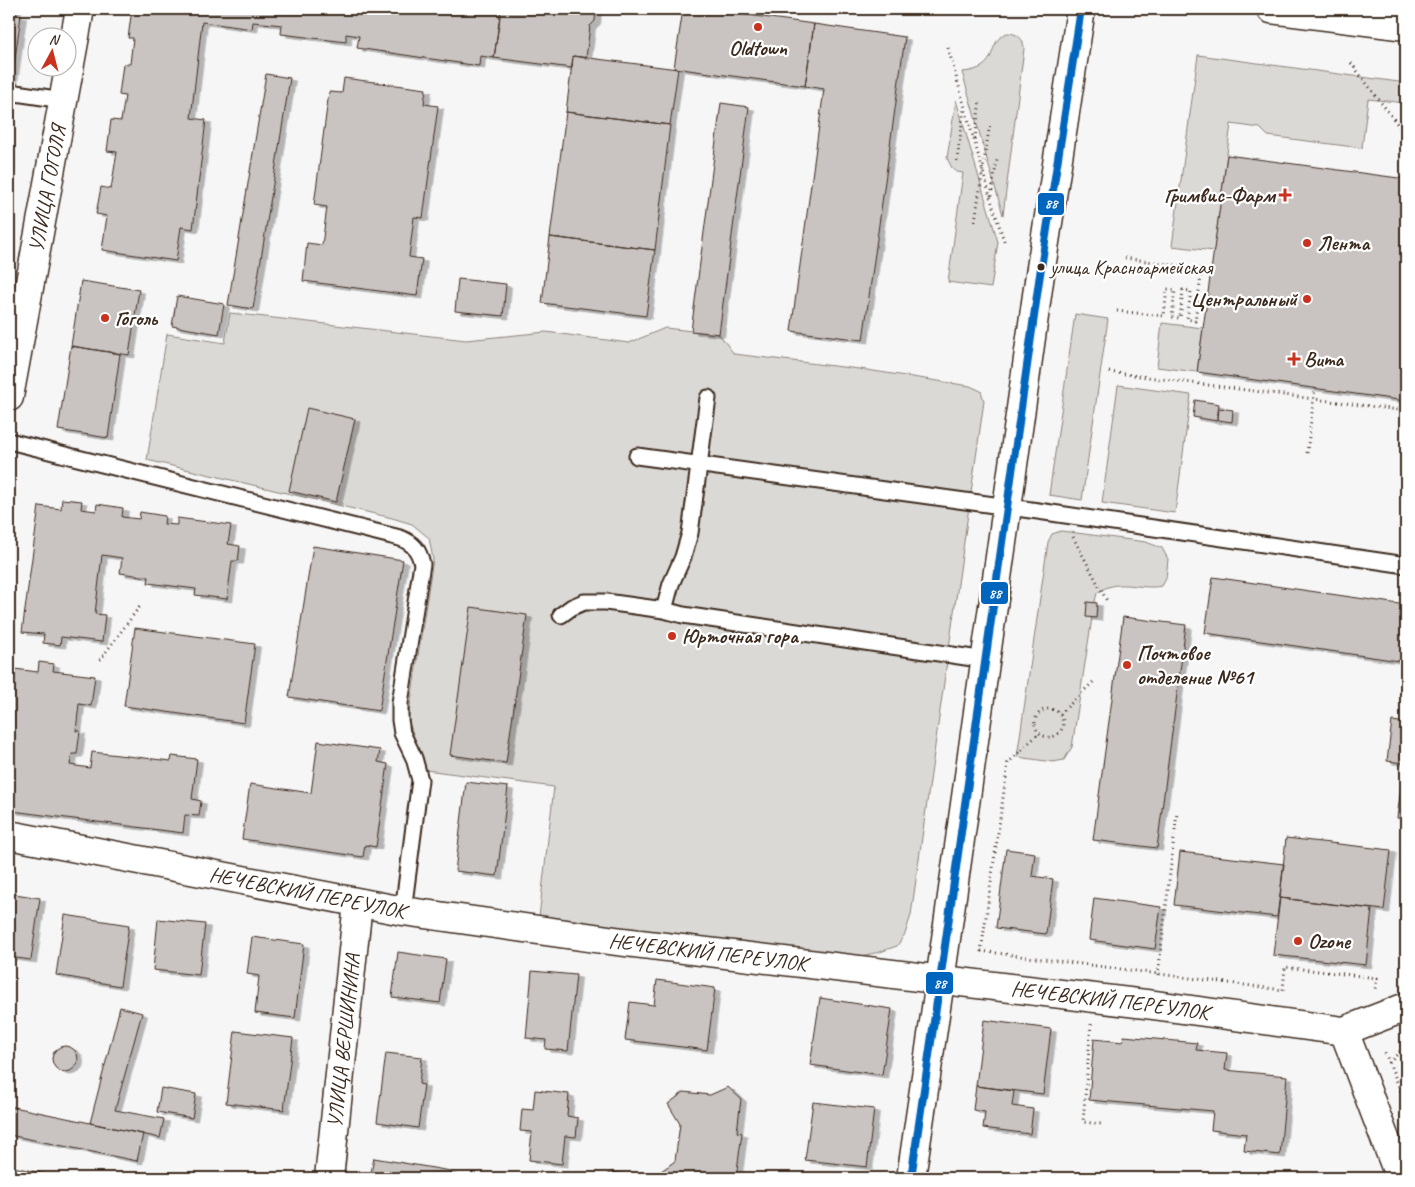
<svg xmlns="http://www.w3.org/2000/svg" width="1415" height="1187" viewBox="0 0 1415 1187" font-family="Caveat,sans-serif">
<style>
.green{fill:#dbd9d6;stroke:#8b827a}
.building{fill:#c9c3c1;stroke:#3b2a1e;filter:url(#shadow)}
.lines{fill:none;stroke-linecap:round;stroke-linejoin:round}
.service-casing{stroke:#3b2a1e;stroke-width:19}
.minor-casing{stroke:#3b2a1e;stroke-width:31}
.tertiary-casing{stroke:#3b2a1e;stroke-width:31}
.secondary-casing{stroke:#3b2a1e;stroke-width:31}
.path{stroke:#3b2a1e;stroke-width:3;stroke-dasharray:1 4;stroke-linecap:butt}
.service{stroke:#fff;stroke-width:15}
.minor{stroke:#fff;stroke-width:28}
.tertiary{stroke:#fff;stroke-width:28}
.secondary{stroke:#fff;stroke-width:28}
.bus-1-casing{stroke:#fff;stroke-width:11}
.bus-1{stroke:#0065bd;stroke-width:8}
.poi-dot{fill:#c8321e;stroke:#fff;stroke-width:2}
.bus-dot{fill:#3b2a1e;stroke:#fff;stroke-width:2}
.labels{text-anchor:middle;stroke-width:4.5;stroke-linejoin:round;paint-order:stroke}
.bus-label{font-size:20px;fill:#3b2a1e;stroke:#fff;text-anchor:start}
.poi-label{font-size:21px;font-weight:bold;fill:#3b2a1e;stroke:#fff;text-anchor:start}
.street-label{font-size:21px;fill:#3b2a1e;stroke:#fff}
.line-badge{stroke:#fff;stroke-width:2}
.badge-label{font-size:14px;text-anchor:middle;font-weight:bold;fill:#fff}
</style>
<defs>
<filter id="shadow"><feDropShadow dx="5.5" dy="3" stdDeviation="0" flood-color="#0004"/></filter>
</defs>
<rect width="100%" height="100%" fill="#f7f6f6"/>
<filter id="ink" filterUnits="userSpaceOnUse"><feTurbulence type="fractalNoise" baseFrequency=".02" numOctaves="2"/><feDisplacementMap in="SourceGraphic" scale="10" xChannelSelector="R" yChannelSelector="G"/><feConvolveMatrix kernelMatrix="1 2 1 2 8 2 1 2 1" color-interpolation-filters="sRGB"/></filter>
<g filter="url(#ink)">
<path class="green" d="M1007,33C1018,33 1024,39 1024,49L1003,215L962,72C1003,69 984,42 1007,33Z
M1198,55L1406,83V103L1368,99L1362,148L1268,136L1260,128L1231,124L1214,251L1172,246Z
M956,100L998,242L991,288L948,282L963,173L957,172L952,168L947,158Z
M230,313L466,340L546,332L629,343L665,328L719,334L734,354L867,370L970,386L981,391L984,401L911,915L905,934L897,946L880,952L856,957L754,949L539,917L554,787L426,770L408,720L433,559L429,538L412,524L392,518L147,460L167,334L225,343Z
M1075,314L1108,319L1082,500L1049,495Z
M1162,323L1203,328L1197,372L1157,367Z
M1118,385L1191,395L1175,513L1102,503Z
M1061,531L1146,542L1162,548L1168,559L1166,579L1162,586C1145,590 1124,581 1108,587C1104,588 1101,591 1097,593L1094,605L1072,747L1064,760L1053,762L1017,757L1048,542L1052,534Z"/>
<path class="building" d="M9,9H16L15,14L21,15L12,80H9Z
M132,9H501L494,58L480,56L479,66L357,48L359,36L346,34V42L281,34L282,25L253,22L252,29L202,22L191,118L206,120L193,229L181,227L176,261L102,250L107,216L96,214L101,187L111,189L117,152L107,151L111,120L121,121L125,96L119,95L123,64H130L133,38H128Z
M501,9H596L595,21L590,26L586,58L573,56L572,68L494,58Z
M683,9H704L814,24L805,86L674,68Z
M814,24L905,37L863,340L791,331L824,89L805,86Z
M573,56L678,69L670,125L566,112Z
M266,74L290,78L253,309L228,305Z
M344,78L426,89L424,104L438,106L423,218L414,217L409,257L422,259L417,296L303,281L307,243L322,245L327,207L314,205L329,92L342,93Z
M721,103L749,107L719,334L691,331Z
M566,112L670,125L655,250L550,237Z
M1227,155L1406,179V401L1197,372Z
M550,237L655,250L646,316L542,303Z
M458,279L506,284L503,316L455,311Z
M81,281L139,290L129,355L71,346Z
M177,296L224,304L219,334L172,326Z
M71,346L120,354L108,438L58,430Z
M1195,400L1219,404L1217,421L1193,417Z
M307,408L355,419L336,502L289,491Z
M1219,408L1233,410L1232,422L1218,420Z
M62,499L82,501L81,509L96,511L97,504L123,508L122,517L139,519L140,512L165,516L164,524L177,525V518L231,525L228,544L240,546L238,561H232L227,599L195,595L196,589L148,583L149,577L120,573L122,558L102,555L95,614L105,615L102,642L61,637L60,645L43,643L44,634L22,632L39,506L61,509Z
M313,546L403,560L379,711L289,697Z
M1213,577L1406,605V662L1205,633Z
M1087,602L1097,603L1096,618L1086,617Z
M471,607L527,615L506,763L450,755Z
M1123,617L1186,625L1157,848L1093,840Z
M135,628L255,644L244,723L124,706Z
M39,662L54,664L53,671L95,676L91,706L79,704L76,731H80L77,754H72L70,765L90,768L92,752L171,761L172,756L197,759L192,799L201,801L199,816L185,815L183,833L12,811L14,796H9V722L15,669L38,672Z
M1392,721L1406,723V749L1404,763L1387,761Z
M318,741L380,750L378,762L388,764L376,847L365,845L363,857L242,839L250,784L311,793Z
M1406,749V819L1397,818Z
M466,782L508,787L497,876L455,871Z
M1286,838L1391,850L1384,910L1280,898Z
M1006,849L1035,853L1032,876L1053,879L1046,934L996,928Z
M1180,852L1284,864L1277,917L1174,905Z
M9,893L40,898L31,960L9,957Z
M1094,898L1161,907L1155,949L1089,940Z
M1280,898L1372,909L1366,965L1273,955Z
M65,915L129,925L120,986L56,975Z
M158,919L205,924L199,975L153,970Z
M252,937L304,944L295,1018L255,1013L259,976L247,974Z
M398,952L446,959L440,1003L392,997Z
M532,971L576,975L568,1051L545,1049L546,1040L526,1038Z
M657,980L715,988L707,1050L625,1040L630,1002L654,1005Z
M820,998L892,1009L882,1075L810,1065Z
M120,1007L142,1013L115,1110L164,1119L160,1138L90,1123Z
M984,1020L1051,1029L1043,1094L976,1086Z
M235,1031L293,1038L284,1110L226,1103Z
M1124,1036L1197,1043L1196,1050L1227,1053L1225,1070L1287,1076L1280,1155L1244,1151L1246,1134L1211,1130L1213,1111L1089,1100L1094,1039L1123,1042Z
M52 1059a13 13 0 1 1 26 0a13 13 0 1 1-26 0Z
M386,1053L422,1057L419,1084L424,1085L418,1128L377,1122Z
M976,1086L1014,1091L1012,1106L1033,1109L1030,1134L983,1128L985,1112L973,1110Z
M728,1087L741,1099L737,1132L742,1133L736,1178H604L611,1172L653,1177L675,1161L680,1124L668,1104L684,1092L710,1095Z
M161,1088L196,1094L192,1118L157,1112Z
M535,1090L569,1094L567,1116L578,1118L576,1137L565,1136L562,1164L529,1160L532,1132L520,1131L522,1109L533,1110Z
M813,1102L874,1109L867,1167L805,1160Z
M9,1106L143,1134L137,1161L9,1135Z
M374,1158L451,1171L450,1178H370Z
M9,1166L64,1178H9Z"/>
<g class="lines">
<defs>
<path id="service" d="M9,92L63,100
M9,441L400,538C413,543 419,550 422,564L400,703V720L402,733L414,758L420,780L403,911
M637,456L1038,511L1406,565
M664,610L671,584L683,557L690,533L708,398
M561,615L572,607L584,602H606L664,610L683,615L986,660"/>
<g id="minor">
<path id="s1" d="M9,835L403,911L616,941L1154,1005L1344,1031L1406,1007"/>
<path d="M1344,1031L1400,1178"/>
<path id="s2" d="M329,1178L358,903"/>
</g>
<g id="tertiary">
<path id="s3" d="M9,397L80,9"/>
</g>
<path id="secondary" d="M1271,9L1406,26
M911,1178L940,981L1039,281L1081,9"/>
</defs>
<use href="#service" class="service-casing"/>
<use href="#minor" class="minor-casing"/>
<use href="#tertiary" class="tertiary-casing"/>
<use href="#secondary" class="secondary-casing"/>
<path class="path" d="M948,48L991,200L1005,244
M1351,63L1402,130
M975,139L980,100
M957,161L964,109
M991,196L997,160
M975,221L990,123
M1117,311L1164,316L1167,289L1175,290L1172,317L1180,318L1183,290L1191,291L1187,319L1195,321L1202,269L1125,258
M1109,372L1406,411
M1307,453L1315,388
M1073,537L1107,601
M100,660L140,606
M1035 723a14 14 0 1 1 28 0a14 14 0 1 1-28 0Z
M1060,714L1093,682
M981,951L1283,990L1285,967L1377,978L1375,990
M981,952L1008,763L1039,733
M1158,975L1177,813
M1091,1024L1083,1122L1101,1124
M1385,1053L1406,1103
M1389,1063L1406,1045"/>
<use href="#service" class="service"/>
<use href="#minor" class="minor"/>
<use href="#tertiary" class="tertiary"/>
<use href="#secondary" class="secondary"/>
<defs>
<path id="bus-1" d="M911,1178L940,981L1039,281L1081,9"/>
</defs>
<use href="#bus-1" class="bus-1-casing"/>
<use href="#bus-1" class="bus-1"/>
</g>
</g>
<g class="poi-dot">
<circle cx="758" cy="27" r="5"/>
<path d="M1282.5 187.5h5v5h5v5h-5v5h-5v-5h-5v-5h5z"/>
<circle cx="1307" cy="243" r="5"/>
<circle cx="1307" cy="299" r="5"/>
<circle cx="105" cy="318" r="5"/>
<path d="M1291.5 351.5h5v5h5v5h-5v5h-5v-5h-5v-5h5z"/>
<circle cx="672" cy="636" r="5"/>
<circle cx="1127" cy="665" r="5"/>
<circle cx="1298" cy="941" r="5"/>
</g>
<circle class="bus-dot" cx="1041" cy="267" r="4.5"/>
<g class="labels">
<g class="bus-label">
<text x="1050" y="274">улица Красноармейская</text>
</g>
<g class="poi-label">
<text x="758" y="55" text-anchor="middle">Oldtown</text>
<text x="1275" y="202" text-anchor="end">Гримвис-Фарм</text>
<text x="1317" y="250">Лента</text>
<text x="1297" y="306" text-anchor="end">Центральный</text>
<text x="115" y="325">Гоголь</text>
<text x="1304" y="366">Вита</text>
<text x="682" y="643">Юрточная гора</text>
<text x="1137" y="660">Почтовое<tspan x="1137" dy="24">отделение №61</tspan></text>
<text x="1308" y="948">Ozone</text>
</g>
<g class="street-label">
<text dy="7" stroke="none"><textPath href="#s3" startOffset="212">УЛИЦА ГОГОЛЯ</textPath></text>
<text dy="7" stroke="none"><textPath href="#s1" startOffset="304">НЕЧЕВСКИЙ ПЕРЕУЛОК</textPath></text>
<text dy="7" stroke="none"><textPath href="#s1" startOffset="709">НЕЧЕВСКИЙ ПЕРЕУЛОК</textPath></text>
<text dy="7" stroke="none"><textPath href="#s1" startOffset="1114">НЕЧЕВСКИЙ ПЕРЕУЛОК</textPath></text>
<text dy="7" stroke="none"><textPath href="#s2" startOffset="138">УЛИЦА ВЕРШИНИНА</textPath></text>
</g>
</g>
<g class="line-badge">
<rect x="1037" y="192" width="28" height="24" rx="5" fill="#0065bd"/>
<rect x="980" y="581" width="29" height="24" rx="5" fill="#0065bd"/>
<rect x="925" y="971" width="29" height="24" rx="5" fill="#0065bd"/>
</g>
<g class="badge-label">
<text x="1051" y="208">88</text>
<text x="995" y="598">88</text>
<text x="940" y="988">88</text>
</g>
<rect width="1415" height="1187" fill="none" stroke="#fff" stroke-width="30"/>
<rect x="15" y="15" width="1385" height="1157" fill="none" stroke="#3b2a1e" stroke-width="2" filter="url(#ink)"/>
<g transform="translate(52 52) rotate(7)"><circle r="24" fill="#ffffff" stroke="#b1aaa5"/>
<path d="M0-4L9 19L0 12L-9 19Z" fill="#c8321e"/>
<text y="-8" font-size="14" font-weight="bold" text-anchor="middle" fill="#3b2a1e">N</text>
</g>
</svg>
